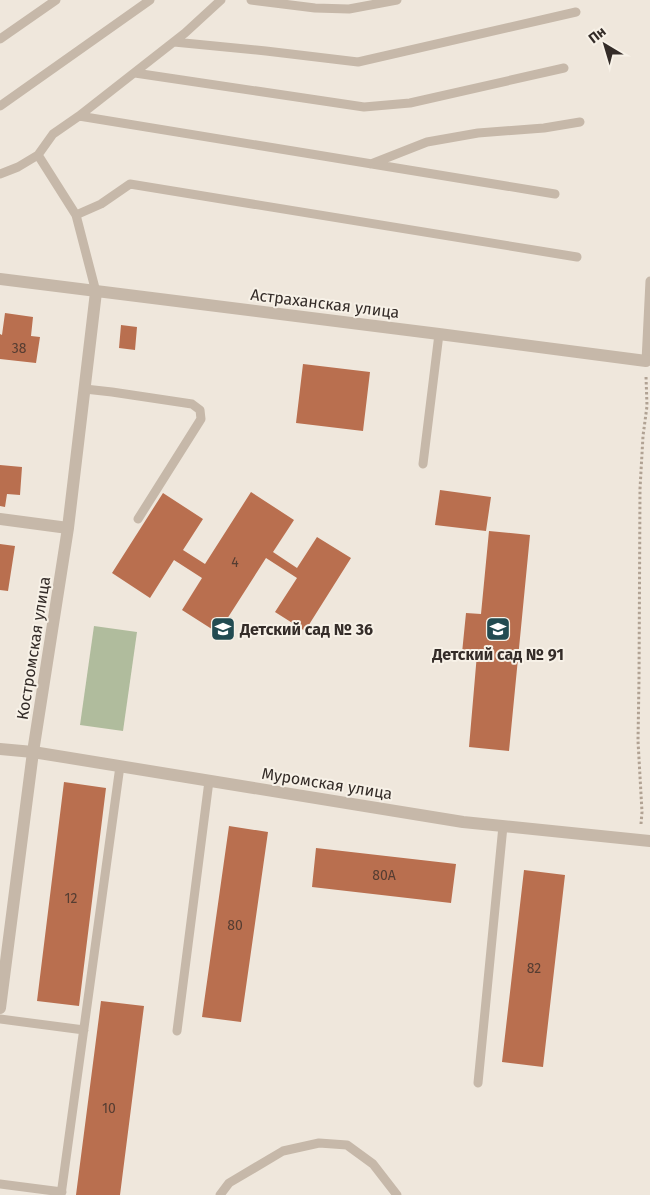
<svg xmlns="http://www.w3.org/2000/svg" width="650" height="1195" viewBox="0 0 650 1195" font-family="'Fira Sans',sans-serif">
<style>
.green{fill:#b0bc9d}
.building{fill:#b96f4f}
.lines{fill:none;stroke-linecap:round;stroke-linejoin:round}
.path{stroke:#b1a293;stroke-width:3;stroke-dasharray:2.5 2.5;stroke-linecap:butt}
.service{stroke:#c6b8a9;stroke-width:9}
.minor{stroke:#c6b8a9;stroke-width:12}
.labels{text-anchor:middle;stroke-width:4;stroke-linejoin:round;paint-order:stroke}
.number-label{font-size:14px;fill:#553d32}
.street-label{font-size:16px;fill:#342c28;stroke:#f7f1e7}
.poi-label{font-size:16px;font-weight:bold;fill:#342c28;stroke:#f7f1e7;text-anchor:start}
</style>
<rect width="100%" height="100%" fill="#efe7dc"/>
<path class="green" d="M94,626L137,632L123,731L80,725Z"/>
<path class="building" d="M5,313L33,317L31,336L40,337L36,363L0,359V334L2,335Z
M121,325L137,327L135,350L119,348Z
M303,364L370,372L363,431L296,423Z
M0,465L22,467L20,495L7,494L5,507L0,506Z
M440,490L491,497L486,531L435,525Z
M251,492L294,520L273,552L297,568L317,537L351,558L305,631L275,612L297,578L266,558L218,633L182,610L202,578L174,560L150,598L112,573L163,493L203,519L183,550L205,564Z
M489,531L530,535L509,751L469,747L477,654L462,653L466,613L481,614Z
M0,544L15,546L8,591L0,590Z
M64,782L106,788L79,1006L37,1001Z
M229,826L268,832L241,1022L202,1017Z
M316,848L456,864L451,903L312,887Z
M524,870L565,875L543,1067L502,1062Z
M101,1001L144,1006L120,1195H76Z"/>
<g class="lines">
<path class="path" d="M641,824L642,812L638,741L639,679L640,489L643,436L647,406L646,376"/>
<path class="service" d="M251,0L315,8L349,9L397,0
M0,39L56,0
M174,42L266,51L358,62L576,12
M135,73L364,107L410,103L564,68
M0,106L150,0
M79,116L555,194
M38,155L76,215L96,292
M371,164L427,142L478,133L544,128L580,122
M0,174L18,167L38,155L53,134L79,116L185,33L221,0
M76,215L101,204L130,184L577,257
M646,361L650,281
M85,389L112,392L192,404L200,410L201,419L138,519
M423,464L439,334
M0,1019L84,1030
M177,1031L209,781
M478,1083L503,826
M0,1184L62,1192
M61,1195L120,766
M220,1195L229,1183L283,1151L319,1143L347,1145L373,1164L397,1195"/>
<path class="minor" d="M0,279L439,334L646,361
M0,519L68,528
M0,749L33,752L463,822L650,841
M0,1008L33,752L68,528L96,292"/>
</g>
<defs>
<symbol id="school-square" viewBox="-11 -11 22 22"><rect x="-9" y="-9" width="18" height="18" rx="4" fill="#224b51" stroke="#f7f1e7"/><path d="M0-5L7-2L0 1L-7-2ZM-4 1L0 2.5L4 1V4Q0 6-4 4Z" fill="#fff"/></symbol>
</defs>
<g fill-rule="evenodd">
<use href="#school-square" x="209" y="615" width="28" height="28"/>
<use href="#school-square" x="484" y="615" width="28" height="28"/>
</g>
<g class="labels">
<g class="number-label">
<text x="19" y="353">38</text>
<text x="235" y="567">4</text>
<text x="384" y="880">80А</text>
<text x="71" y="903">12</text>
<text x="235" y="930">80</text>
<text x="534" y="973">82</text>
<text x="109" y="1113">10</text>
</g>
<g class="street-label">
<text transform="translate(325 303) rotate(7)" y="6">Астраханская улица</text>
<text transform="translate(33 648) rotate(-81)" y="6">Костромская улица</text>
<text transform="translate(327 783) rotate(9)" y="6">Муромская улица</text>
</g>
<g class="poi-label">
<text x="240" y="635">Детский сад № 36</text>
<text x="498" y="660" text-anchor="middle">Детский сад № 91</text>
</g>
</g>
<g transform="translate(605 45) rotate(322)" stroke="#f7f1e7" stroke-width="4" paint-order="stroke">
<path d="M0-4L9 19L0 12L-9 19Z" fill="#342c28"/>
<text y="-8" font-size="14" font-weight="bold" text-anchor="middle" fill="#342c28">Пн</text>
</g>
</svg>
